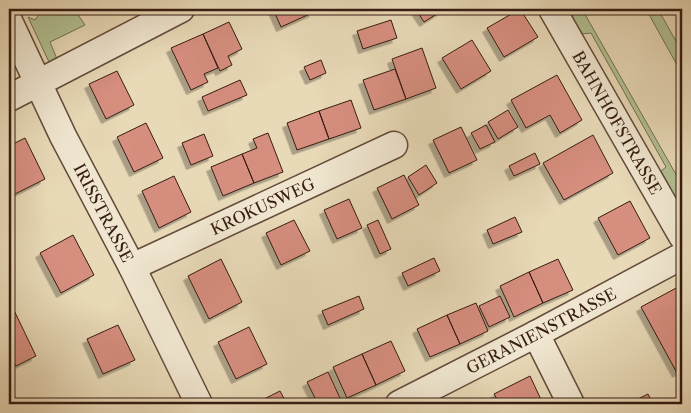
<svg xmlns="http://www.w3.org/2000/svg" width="691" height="413" viewBox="0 0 691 413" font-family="'Libre Caslon Text',serif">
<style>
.green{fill:#b2c092;stroke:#746e52}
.building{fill:#d68e7f;stroke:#361c12;filter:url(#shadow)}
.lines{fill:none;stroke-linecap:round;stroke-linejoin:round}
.minor-casing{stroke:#624b3b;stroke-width:29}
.minor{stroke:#f0e6d0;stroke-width:26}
.labels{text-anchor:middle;stroke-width:5;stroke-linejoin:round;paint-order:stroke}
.street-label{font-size:16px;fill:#361c12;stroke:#f0e6d0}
</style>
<defs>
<filter id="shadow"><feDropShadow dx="-4.5" dy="4.5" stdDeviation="0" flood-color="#0004"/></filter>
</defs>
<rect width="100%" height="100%" fill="#e8d9b7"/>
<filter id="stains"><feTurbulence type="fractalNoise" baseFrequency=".004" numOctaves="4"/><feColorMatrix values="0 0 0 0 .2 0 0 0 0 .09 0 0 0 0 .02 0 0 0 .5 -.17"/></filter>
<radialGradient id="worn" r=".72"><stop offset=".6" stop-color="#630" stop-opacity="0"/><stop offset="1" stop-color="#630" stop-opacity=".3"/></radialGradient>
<path class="green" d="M43,9H74L85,25L50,42L57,59L49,62L28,17L35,20Z
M568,9H582L682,185V210L661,171L666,167L591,33L582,34Z
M646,9H658L682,52V74Z"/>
<path class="building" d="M273,9H312L314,12L281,27Z
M417,9H442L443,10L424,22L416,10Z
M520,9L538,37L504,57L487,28Z
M391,20L397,38L363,49L357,31Z
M229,22L242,49L228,56L232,65L220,71L203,34Z
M203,34L218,68L204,74L208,82L191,90L171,48Z
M472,40L491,71L461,89L442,58Z
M422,48L436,88L406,99L392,59Z
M321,60L326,73L310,80L304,67Z
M395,69L406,99L374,110L363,80Z
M117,71L134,105L106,119L89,84Z
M557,75L582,120L560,133L550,115L526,128L511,100Z
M240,80L247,95L208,111L202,97Z
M351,100L361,128L329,139L319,111Z
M508,110L518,127L498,139L488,122Z
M319,111L329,139L297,150L287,123Z
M146,123L163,158L134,172L117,137Z
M486,125L495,142L480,149L471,133Z
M461,127L477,160L449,173L433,140Z
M268,133L283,172L254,183L242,154L257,148L253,139Z
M204,134L213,156L191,165L182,143Z
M593,135L613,173L564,200L543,163Z
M25,138L45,179L9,197V146Z
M535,153L540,164L514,176L509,166Z
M242,154L254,183L223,196L211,167Z
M426,165L437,183L419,195L408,177Z
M404,175L419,205L392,219L377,188Z
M174,176L191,212L159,228L142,191Z
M349,199L362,228L337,239L324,210Z
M630,201L650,238L618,255L598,218Z
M515,217L522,232L493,244L487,230Z
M294,220L310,251L281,265L266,233Z
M378,220L391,249L380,254L367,225Z
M73,235L94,275L61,293L40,253Z
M434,258L440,271L408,286L402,273Z
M221,259L242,302L209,319L188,276Z
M558,259L573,290L543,303L529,272Z
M529,272L543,303L514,317L500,286Z
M678,287L682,295V370L677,373L641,307Z
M359,296L364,309L328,325L322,311Z
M500,296L510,317L489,327L479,306Z
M9,300L36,356L16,366L9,354Z
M476,303L488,331L460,344L447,315Z
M447,315L460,344L430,357L417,329Z
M118,325L135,360L103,374L87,339Z
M249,327L267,364L236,379L218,342Z
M391,341L405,371L376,385L362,354Z
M362,354L376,385L347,398L333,367Z
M328,372L340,398L326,404H318L307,382Z
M530,376L543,404H500L494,394Z
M280,391L287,404H254Z
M648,394L653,404H628Z"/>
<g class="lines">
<defs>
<g id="minor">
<path id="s1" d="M552,9L682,236"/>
<path id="s2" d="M9,21L63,136L132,267L199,404"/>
<path d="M9,98L181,9"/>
<path id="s3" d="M132,267L394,145"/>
<path d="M536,334L571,404"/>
<path id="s4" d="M399,404L536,334L682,256"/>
</g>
</defs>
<use href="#minor" class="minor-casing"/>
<use href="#minor" class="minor"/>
</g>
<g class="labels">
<g class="street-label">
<text dy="6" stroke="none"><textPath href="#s1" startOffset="131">BAHNHOFSTRASSE</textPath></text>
<text dy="6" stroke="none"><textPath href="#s3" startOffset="144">KROKUSWEG</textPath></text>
<text dy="6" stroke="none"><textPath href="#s2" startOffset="214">IRISSTRASSE</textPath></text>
<text dy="6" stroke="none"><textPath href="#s4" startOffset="160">GERANIENSTRASSE</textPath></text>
</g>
</g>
<rect width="691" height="413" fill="none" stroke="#e8d9b7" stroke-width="30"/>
<rect x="10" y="10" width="671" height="393" fill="none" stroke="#361c12" stroke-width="2.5"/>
<rect x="15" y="15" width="661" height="383" fill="none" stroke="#361c12"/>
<rect width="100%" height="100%" filter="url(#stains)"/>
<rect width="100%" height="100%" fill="url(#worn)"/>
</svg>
